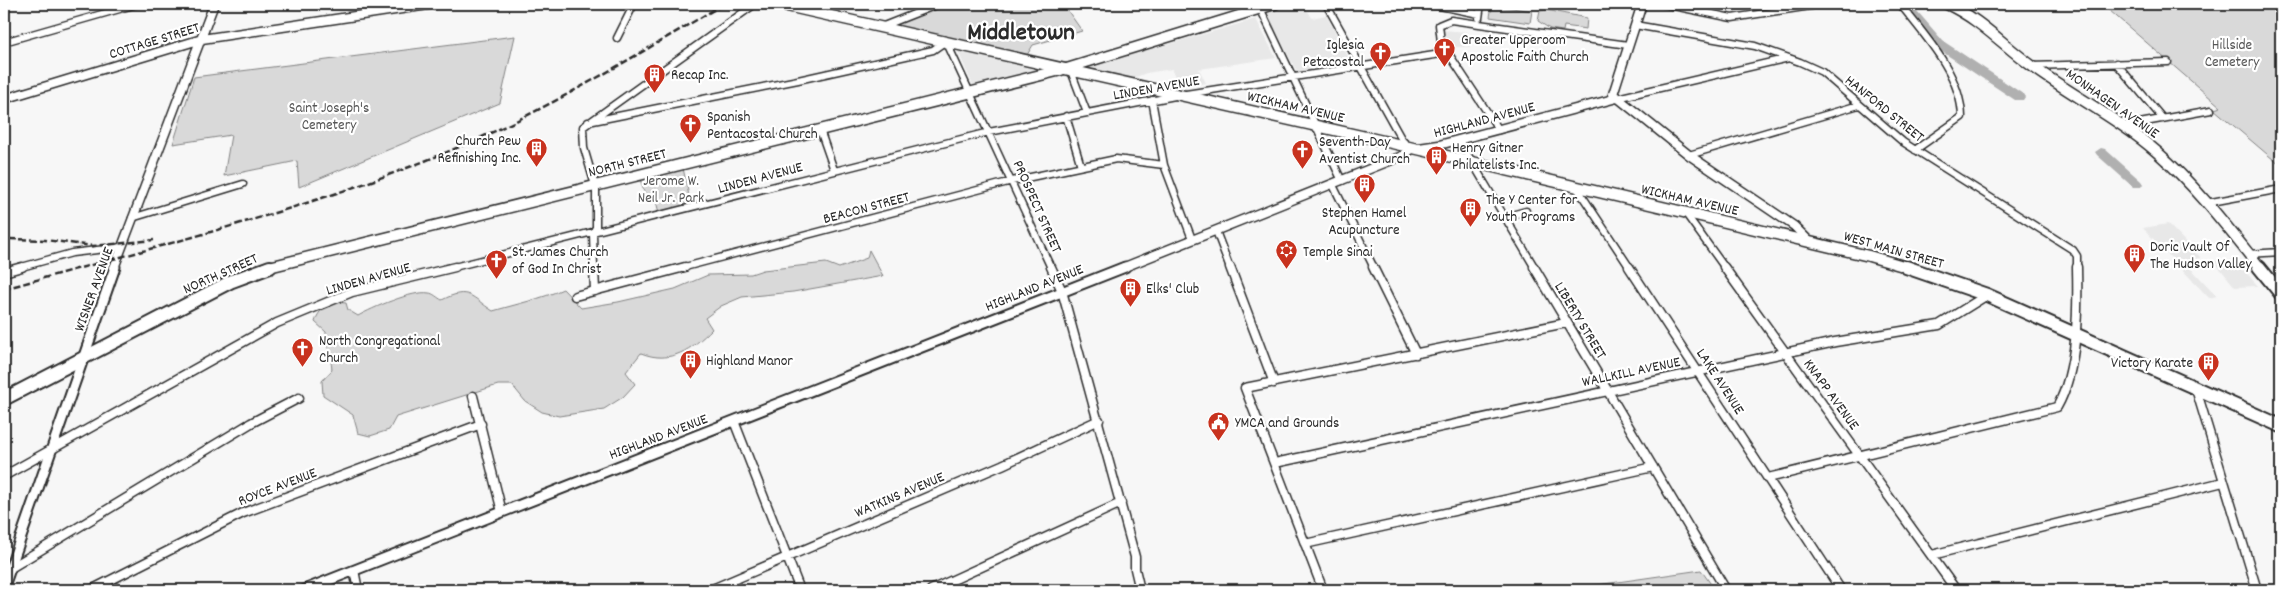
<svg xmlns="http://www.w3.org/2000/svg" width="2285" height="594" viewBox="0 0 2285 594" font-family="Dekko,sans-serif">
<style>
.built{fill:#e8e8e8}
.green{fill:#d9d9d9;stroke:#828282}
.lines{fill:none;stroke-linecap:round;stroke-linejoin:round}
.river{fill:#b0b0b0;fill-rule:evenodd}
.minor-far1-casing{stroke:#2b2b2b;stroke-width:9}
.minor-casing{stroke:#2b2b2b;stroke-width:11}
.tertiary-far1-casing{stroke:#2b2b2b;stroke-width:11}
.tertiary-casing{stroke:#2b2b2b;stroke-width:13}
.secondary-casing{stroke:#2b2b2b;stroke-width:12}
.primary-far1-casing{stroke:#2b2b2b;stroke-width:13}
.primary-casing{stroke:#2b2b2b;stroke-width:16}
.minor-far1{stroke:#fff;stroke-width:6}
.minor{stroke:#fff;stroke-width:8}
.tertiary-far1{stroke:#fff;stroke-width:8}
.tertiary{stroke:#fff;stroke-width:9}
.secondary{stroke:#fff;stroke-width:9}
.primary-far1{stroke:#fff;stroke-width:10}
.primary{stroke:#fff;stroke-width:12}
.rail{stroke:#2b2b2b;stroke-width:2.5;stroke-dasharray:7 3;stroke-linecap:butt}
.labels{text-anchor:middle;stroke-width:4.5;stroke-linejoin:round;paint-order:stroke}
.poi-label{font-size:15px;fill:#2b2b2b;stroke:#fff;text-anchor:start}
.street-label{font-size:15px;fill:#2b2b2b;stroke:#fff}
.park-label{font-size:15px;fill:#565656;stroke:#fff}
.town-label{font-size:25px;font-weight:bold;fill:#2b2b2b;stroke:#fff}
</style>
<rect width="100%" height="100%" fill="#f7f7f7"/>
<filter id="ink" filterUnits="userSpaceOnUse"><feTurbulence type="fractalNoise" baseFrequency=".02" numOctaves="2"/><feDisplacementMap in="SourceGraphic" scale="10" xChannelSelector="R" yChannelSelector="G"/><feConvolveMatrix kernelMatrix="1 2 1 2 8 2 1 2 1" color-interpolation-filters="sRGB"/></filter>
<g filter="url(#ink)">
<path class="built" d="M1287,4H1304L1312,18L1326,15L1352,64L1297,72L1268,16L1267,13Z
M1256,19L1276,58L1199,69L1206,83L1179,87L1172,69L1146,73L1131,79L1089,69L1092,66Z
M1442,30L1468,32L1470,47H1450Z
M958,51L982,55L1040,71L974,88Z
M2168,224L2201,258L2184,261L2217,296L2209,298L2143,228Z
M2236,260L2256,284L2258,286L2235,287L2214,261Z"/>
<path class="green" d="M949,4H1063L1082,31L1033,45L1027,55L897,26V23Z
M2102,4H2281V166L2214,109L2221,107Z
M1492,5L1532,11L1530,23L1490,17Z
M1546,10L1587,18L1586,29L1564,26L1563,31L1550,29L1538,21L1540,11Z
M515,36L500,103L299,187L297,161L224,176L231,135L173,144L194,77Z
M683,168L691,205L659,213L654,193L645,195L640,179Z
M869,250L883,276L793,292L742,297L721,306L705,318L712,329C692,349 671,365 641,353L626,372L635,384L623,397L604,409L559,416L542,412L525,401L512,385H498L396,417L389,430L370,436L358,433L353,415L323,395L322,381L332,370C331,356 326,345 326,332L315,322C319,308 330,301 346,303L348,310L358,316C372,308 413,290 429,293C433,293 438,298 442,300C469,286 471,297 493,311C517,304 541,299 563,289L581,308L618,302L675,289L708,275L751,274L763,270L826,263L839,268L867,258Z
M1701,570L1715,590L1569,589Z"/>
<g class="lines">
<path class="river" d="M1913,10L1917,11L1943,41L2023,94L2025,97L2023,100H2015L1935,47L1907,13Z
M2101,148L2105,149L2141,181L2143,184L2141,187H2133L2097,155L2095,152Z"/>
<defs>
<path id="minor-far1" d="M1255,4L1261,10L1342,181
M1326,4L1402,140L1408,146
M1430,4L1479,14
M1664,4L1732,18L1824,4
M1900,4C1925,36 1961,74 1962,117L1915,150
M1479,18L1481,4
M1635,25L1755,46L1800,62L1822,72L1903,142L2073,250L2077,256V268
M881,27L939,4
M617,38L634,4
M4,42L137,4
M2116,63L2163,119
M2031,66L2168,62
M1071,71L1087,113
M1186,94L1447,53
M1617,98L1789,58
M1152,100L1164,165L1192,239
M1066,116L1081,166
M588,122L798,80L933,50L946,41L1051,268
M2123,126L2211,110
M820,130L834,170
M1499,130L1441,42L1439,25L1451,20L1628,45
M1459,140L1535,268
M1689,155L1859,105
M1333,185L1374,268
M1577,188L1630,268
M2206,203L2281,189
M1686,214L1725,268
M1504,217L1526,211
M132,218L243,184
M1216,231L1230,268
M2248,254L2281,252
M18,268L72,253L122,247
M450,268L989,132L1175,96
M594,268L593,233L596,227V189L584,148L583,127L755,4
M681,268L1012,181L1116,159L1164,165"/>
<path id="minor" d="M594,267L595,291
M1051,267L1062,291L1135,557V569L1140,590
M1230,267L1274,383
M1373,267L1416,354
M1534,267L1726,590
M1629,267L1841,590
M1724,267L1956,590
M4,272L22,267
M575,296L685,267
M2196,389L2257,590
M473,396L502,512
M734,421L800,590
M1275,463L1835,342L1939,325L1987,295
M4,476L277,323L352,292L455,267
M1768,478L2057,407C2078,370 2078,309 2077,267
M1305,544L1653,467
M1932,555L2223,482
M354,570L358,590
M4,572L251,423L299,398
M91,590L243,513L481,424
M710,590L1002,465L1099,420
M931,590L1121,503
M1323,590L1245,388L1566,323"/>
<path id="tertiary-far1" d="M1642,4L1613,94L1689,155L1794,226L1808,240
M4,99L202,39L435,4
M114,268L214,4
M1122,268L1402,156L1412,149L1439,145L1617,98"/>
<path id="tertiary" d="M4,586L115,267
M304,590L1125,267"/>
<path id="secondary" d="M1065,69L1276,4"/>
<path id="primary-far1" d="M778,4L1392,143L1869,256L1910,268
M1947,4C1980,19 2003,45 2032,66C2073,96 2119,119 2157,152C2196,186 2228,228 2260,268
M265,268L1061,70"/>
<path id="primary" d="M1906,267L1987,295L2281,426
M2259,267L2281,294
M4,399L232,281L270,267"/>
</defs>
<use href="#minor-far1" class="minor-far1-casing"/>
<use href="#minor" class="minor-casing"/>
<use href="#tertiary-far1" class="tertiary-far1-casing"/>
<use href="#tertiary" class="tertiary-casing"/>
<use href="#secondary" class="secondary-casing"/>
<use href="#primary-far1" class="primary-far1-casing"/>
<use href="#primary" class="primary-casing"/>
<use href="#minor-far1" class="minor-far1"/>
<use href="#minor" class="minor"/>
<use href="#tertiary-far1" class="tertiary-far1"/>
<use href="#tertiary" class="tertiary"/>
<use href="#secondary" class="secondary"/>
<use href="#primary-far1" class="primary-far1"/>
<use href="#primary" class="primary"/>
<path class="rail" d="M10,239L45,240L93,246L154,240
M4,289C157,246 313,209 459,147C552,108 637,54 724,4"/>
</g>
</g>
<defs>
<symbol id="church-pin" viewBox="-11 -11 22 30"><path d="M0 17L-7.5 6A9.5 9.5 0 1 1 7.5 6Z" fill="#c8321e" stroke="#fff"/><path d="M-1.2-6h2.4v3.5h3.3v2.4h-3.3V6h-2.4V-.1h-3.3v-2.4h3.3Z" fill="#fff"/></symbol>
<symbol id="building-pin" viewBox="-11 -11 22 30"><path d="M0 17L-7.5 6A9.5 9.5 0 1 1 7.5 6Z" fill="#c8321e" stroke="#fff"/><path d="M-4-6H4V6H1V3H-1V6H-4ZM-2.5-4.3h1.7v1.8h-1.7ZM.8-4.3h1.7v1.8H.8ZM-2.5-1h1.7V.8h-1.7ZM.8-1h1.7V.8H.8Z" fill="#fff"/></symbol>
<symbol id="synagogue-pin" viewBox="-11 -11 22 30"><path d="M0 17L-7.5 6A9.5 9.5 0 1 1 7.5 6Z" fill="#c8321e" stroke="#fff"/><path d="M0-6.5L5.6 3.2H-5.6ZM0 6.5L5.6-3.2H-5.6Z" fill="#fff"/></symbol>
<symbol id="civic-pin" viewBox="-11 -11 22 30"><path d="M0 17L-7.5 6A9.5 9.5 0 1 1 7.5 6Z" fill="#c8321e" stroke="#fff"/><path d="M-.6-6.5H3V-4.5H.6V-3L4-1V1h2V6H-6V1h2V-1L-.6-3ZM-1.2 2.5V6h2.4V2.5Z" fill="#fff"/></symbol>
</defs>
<g fill-rule="evenodd">
<use href="#church-pin" x="1432" y="36" width="25" height="34"/>
<use href="#church-pin" x="1368" y="40" width="25" height="34"/>
<use href="#building-pin" x="642" y="62" width="25" height="34"/>
<use href="#church-pin" x="678" y="112" width="25" height="34"/>
<use href="#building-pin" x="524" y="136" width="25" height="34"/>
<use href="#church-pin" x="1290" y="138" width="25" height="34"/>
<use href="#building-pin" x="1424" y="144" width="25" height="34"/>
<use href="#building-pin" x="1352" y="172" width="25" height="34"/>
<use href="#building-pin" x="1458" y="196" width="25" height="34"/>
<use href="#synagogue-pin" x="1274" y="238" width="25" height="34"/>
<use href="#building-pin" x="2122" y="242" width="25" height="34"/>
<use href="#church-pin" x="484" y="248" width="25" height="34"/>
<use href="#building-pin" x="1118" y="276" width="25" height="34"/>
<use href="#church-pin" x="290" y="336" width="25" height="34"/>
<use href="#building-pin" x="678" y="348" width="25" height="34"/>
<use href="#building-pin" x="2196" y="350" width="25" height="34"/>
<use href="#civic-pin" x="1206" y="410" width="25" height="34"/>
</g>
<g class="labels">
<g class="poi-label">
<text x="1461" y="44">Greater Upperoom<tspan x="1461" dy="17">Apostolic Faith Church</tspan></text>
<text x="1364" y="49" text-anchor="end">Iglesia<tspan x="1364" dy="17">Petacostal</tspan></text>
<text x="671" y="79">Recap Inc.</text>
<text x="707" y="121">Spanish<tspan x="707" dy="17">Pentacostal Church</tspan></text>
<text x="521" y="145" text-anchor="end">Church Pew<tspan x="521" dy="17">Refinishing Inc.</tspan></text>
<text x="1319" y="146">Seventh-Day<tspan x="1319" dy="17">Aventist Church</tspan></text>
<text x="1452" y="152">Henry Gitner<tspan x="1452" dy="17">Philatelists Inc.</tspan></text>
<text x="1486" y="204">The Y Center for<tspan x="1486" dy="17">Youth Programs</tspan></text>
<text x="1364" y="217" text-anchor="middle">Stephen Hamel<tspan x="1364" dy="17">Acupuncture</tspan></text>
<text x="2150" y="251">Doric Vault Of<tspan x="2150" dy="17">The Hudson Valley</tspan></text>
<text x="512" y="256">St. James Church<tspan x="512" dy="17">of God In Christ</tspan></text>
<text x="1303" y="256">Temple Sinai</text>
<text x="1146" y="293">Elks' Club</text>
<text x="319" y="345">North Congregational<tspan x="319" dy="17">Church</tspan></text>
<text x="706" y="365">Highland Manor</text>
<text x="2193" y="367" text-anchor="end">Victory Karate</text>
<text x="1235" y="427">YMCA and Grounds</text>
</g>
<g class="street-label">
<text transform="translate(154 40) rotate(-17)" y="5">COTTAGE STREET</text>
<text transform="translate(1156 87) rotate(-10)" y="5">LINDEN AVENUE</text>
<text transform="translate(2113 103) rotate(35)" y="5">MONHAGEN AVENUE</text>
<text transform="translate(1296 106) rotate(13)" y="5">WICKHAM AVENUE</text>
<text transform="translate(1885 108) rotate(39)" y="5">HANFORD STREET</text>
<text transform="translate(1484 119) rotate(-15)" y="5">HIGHLAND AVENUE</text>
<text transform="translate(627 162) rotate(-14)" y="5">NORTH STREET</text>
<text transform="translate(760 177) rotate(-15)" y="5">LINDEN AVENUE</text>
<text transform="translate(1690 199) rotate(13)" y="5">WICKHAM AVENUE</text>
<text transform="translate(1038 206) rotate(66)" y="5">PROSPECT STREET</text>
<text transform="translate(866 207) rotate(-15)" y="5">BEACON STREET</text>
<text transform="translate(1894 249) rotate(16)" y="5">WEST MAIN STREET</text>
<text transform="translate(220 273) rotate(-24)" y="5">NORTH STREET</text>
<text transform="translate(368 278) rotate(-16)" y="5">LINDEN AVENUE</text>
<text transform="translate(1034 287) rotate(-22)" y="5">HIGHLAND AVENUE</text>
<text transform="translate(93 289) rotate(-70)" y="5">WISNER AVENUE</text>
<text transform="translate(1581 320) rotate(59)" y="5">LIBERTY STREET</text>
<text transform="translate(1631 371) rotate(-12)" y="5">WALLKILL AVENUE</text>
<text transform="translate(1721 381) rotate(57)" y="5">LAKE AVENUE</text>
<text transform="translate(1832 394) rotate(54)" y="5">KNAPP AVENUE</text>
<text transform="translate(658 436) rotate(-21)" y="5">HIGHLAND AVENUE</text>
<text transform="translate(277 486) rotate(-21)" y="5">ROYCE AVENUE</text>
<text transform="translate(899 494) rotate(-23)" y="5">WATKINS AVENUE</text>
</g>
<g class="park-label">
<text x="2232" y="49">Hillside<tspan x="2232" dy="17">Cemetery</tspan></text>
<text x="329" y="112">Saint Joseph's<tspan x="329" dy="17">Cemetery</tspan></text>
<text x="671" y="185">Jerome W.<tspan x="671" dy="17">Neil Jr. Park</tspan></text>
</g>
<g class="town-label">
<text x="1021" y="39">Middletown</text>
</g>
</g>
<rect width="2285" height="594" fill="none" stroke="#fff" stroke-width="20"/>
<rect x="10" y="10" width="2265" height="574" fill="none" stroke="#2b2b2b" stroke-width="2" filter="url(#ink)"/>
</svg>
